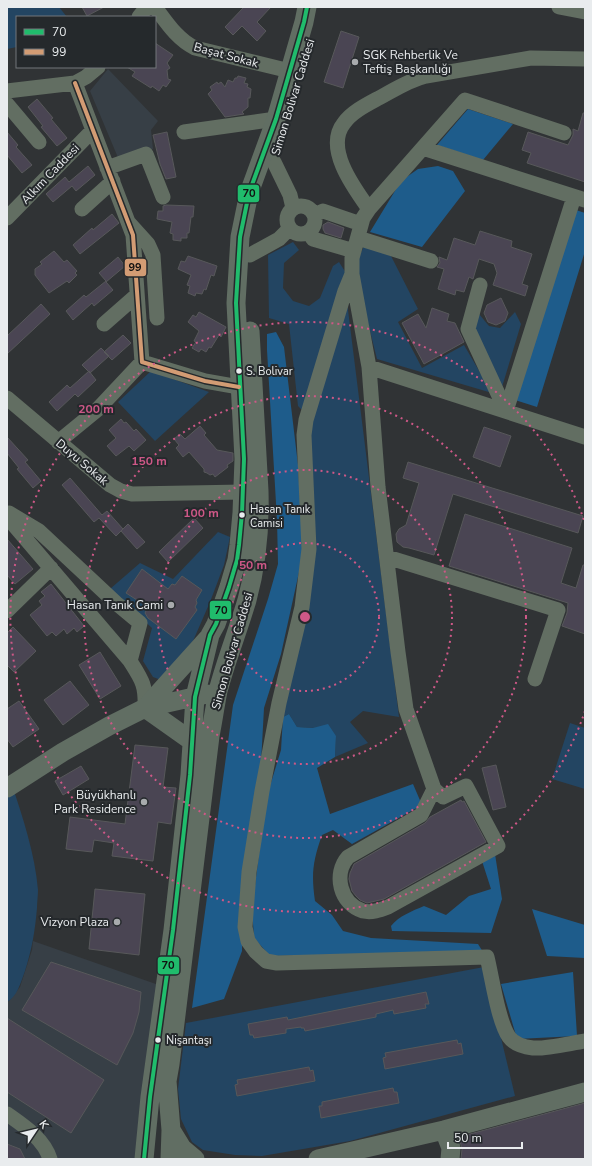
<svg xmlns="http://www.w3.org/2000/svg" width="592" height="1166" viewBox="0 0 592 1166" font-family="'Nunito Sans',sans-serif">
<style>
.built{fill:#373f46}
.green{fill:#234562}
.forest{fill:#1e5c8b}
.building{fill:#4a4553;stroke:#57585a}
.lines{fill:none;stroke-linecap:round;stroke-linejoin:round}
.minor{stroke:#626e62;stroke-width:15}
.major{stroke:#616e63;stroke-width:19}
.bus-1-casing{stroke:#25292c;stroke-width:7}
.bus-2-casing{stroke:#25292c;stroke-width:7}
.bus-1{stroke:#20bc6c;stroke-width:4}
.bus-2{stroke:#d39c74;stroke-width:4}
.ring{fill:none;stroke:#ce5887;stroke-width:2;stroke-dasharray:2 4}
.poi-dot{fill:#a8abad;stroke:#25292c;stroke-width:1.5}
.bus-dot{fill:#e9ecee;stroke:#25292c;stroke-width:1.5}
.labels{text-anchor:middle;stroke-width:4;stroke-linejoin:round;paint-order:stroke}
.bus-label{font-size:11px;fill:#e9ecee;stroke:#25292c;text-anchor:start}
.street-label{font-size:12px;fill:#e9ecee;stroke:#25292c}
.poi-label{font-size:12px;fill:#e9ecee;stroke:#25292c;text-anchor:end}
.centre{fill:#ce5887;stroke:#25292c;stroke-width:2}
.ring-label{font-size:12px;text-anchor:middle;font-weight:bold;fill:#ce5887;stroke:#25292c;stroke-width:4;stroke-linejoin:round;paint-order:stroke}
.line-badge{stroke:#25292c;stroke-width:1.5}
.pale-badge-label{font-size:11px;text-anchor:middle;font-weight:bold;fill:#111}
</style>
<rect width="100%" height="100%" fill="#303335"/>
<path class="built" d="M108,69L158,121L151,130L153,149L119,160L90,91Z
M33,941L173,990L137,1159H7V1002L10,1000L20,987L32,950Z"/>
<path class="green" d="M7,7H59L67,17H17V47L7,49Z
M293,242L299,250L284,263L283,288L293,301L309,306L320,298L333,266L339,262L346,273L303,411L298,406L289,324L269,318L268,255Z
M364,246L391,256L418,309L398,322L422,368L464,345L492,393L377,359L364,307L359,274V257Z
M347,302L399,717L363,711L350,722L368,743L335,757L336,736L313,728L297,727L289,714L283,717L299,644L306,420Z
M515,312L521,324L502,387L473,329L479,314L489,326L500,328Z
M151,371L209,392L155,441L118,402Z
M218,532L230,537L224,565L210,602L193,641L161,680L153,677L143,661L152,628L110,589L140,563L173,579Z
M570,723L585,728V789L552,779Z
M12,785C23,818 35,854 38,890C38,896 37,902 37,908C35,931 32,949 25,971C21,982 17,997 7,1002V788Z
M484,967L515,1096L350,1141L262,1156L235,1155L203,1150L192,1142L181,1119L178,1089L186,1023Z"/>
<path class="forest" d="M468,109L513,124L483,160L437,145Z
M438,166L453,171L465,191L422,247L370,232L401,181L418,169Z
M576,210L585,213V251L537,407L515,400Z
M276,332L284,347L298,465L303,554L281,654L264,708L261,763L242,894V951L224,999L192,1008L233,705L268,599L278,564L277,520L267,350V334Z
M289,714L297,727L313,728L328,724L336,736L335,757L317,768L330,814L413,784L422,805L352,844L333,830L322,835C313,861 311,873 315,901L332,915L343,931L371,938L478,944L483,952L270,956L254,938L252,909L266,799L281,750L283,717Z
M495,854L502,899L491,933L392,931L391,926C399,916 412,911 424,906L446,915L469,896L491,889L482,861Z
M532,909L585,925V958L547,956Z
M573,972L577,1036L517,1039L501,984Z"/>
<path class="building" d="M82,7H104L87,16Z
M244,7H271L257,22L266,31L257,41L242,26L233,35L225,27Z
M341,31L359,37L343,88L324,82Z
M155,43L173,55L167,63L170,68L167,70L168,79L171,80L166,87L163,85L159,91L152,86L151,88L132,76L135,72L127,67H155Z
M238,76L246,78L244,83L248,84L247,87L251,89L250,98H248V107L242,112L244,114L225,117L208,94L212,90L210,87L217,82L218,84L221,82L225,87L228,80L233,82L235,78H237Z
M37,99L53,118L51,119L67,138L57,146L41,127L43,126L28,107Z
M583,113H585V182L527,163L531,153L522,150L528,132L568,145L573,135V129L578,131Z
M7,132L18,145L16,147L32,165L22,173L7,155Z
M167,132L176,177L166,179L160,164L153,135Z
M88,166L95,175L76,191L72,186L53,202L46,194L65,177L69,182Z
M166,205L194,206L193,217H191L189,233H187V238H181V241L173,240V234L170,233L172,222L157,219L158,211H163V206Z
M112,214L119,223L80,254L73,245L92,228L93,230Z
M328,222L344,228L341,238L325,233L323,229V225Z
M480,231L512,241L511,247L532,254L522,284L528,286L525,296L493,285L497,273L494,264L479,259L473,279L469,277L464,292L456,290L455,295L438,289L444,269L437,267L440,263L439,257L447,260L454,238L475,245Z
M54,251L64,262L67,260L77,271L75,273L77,275L69,283L67,281L49,293L35,275V269L42,264L40,262Z
M188,256L217,266L214,276L211,275L206,290L204,289L202,294L196,293L195,296L188,293L190,286L187,285L191,275L178,269L181,261L185,262Z
M118,257L125,266L106,282L113,290L94,306L92,303L73,320L66,311L84,295L86,297L106,281L99,273Z
M501,298L508,313L505,321L496,325L488,322L484,313L487,305Z
M41,304L50,314L7,354V336Z
M432,308L449,314L447,321L455,323L464,342L424,364L402,323L418,314L426,328Z
M199,312L226,327L221,337L219,335L211,348L209,347L206,352L201,349L199,352L192,348L196,342L194,341L199,331L188,322L193,315L196,317Z
M123,335L131,343L112,360L104,352Z
M101,348L109,356L90,373L82,365Z
M89,371L96,380L78,397L75,394L57,411L49,402L67,385L70,388Z
M121,419L124,423L126,422L134,431L136,429L146,440L134,451L129,446L116,456L107,446L116,438L109,430Z
M200,426L206,433L204,435L217,450L233,453V461L227,465L228,467L215,477L213,474L210,475L207,473L204,472V469L189,452L183,457L176,448L179,445L174,439L180,434L185,439Z
M484,427L511,436L500,467L473,457Z
M7,437L28,460L25,462L41,481L33,488L17,469L19,468L7,453Z
M408,462L583,516L578,533L453,494L434,555L409,548L403,547L397,542L396,534L399,529L406,525L419,483L403,478Z
M70,478L102,515L107,511L123,529L116,536L99,518L94,522L62,485Z
M465,514L572,548L561,583L576,588L583,565H585V634L562,626L567,613L568,603L449,566Z
M194,518L203,528L168,562L159,552Z
M128,524L145,542L137,549L121,531Z
M7,539L33,569L15,584L7,575Z
M142,569L168,589L172,584L175,585L182,576L202,590L196,600L197,603L195,607L197,610L176,639L148,618L145,613L148,607L126,593Z
M51,584L84,626L77,632L74,628L67,634L64,629L56,636L52,632L47,636L30,615L42,605L39,601L45,596L41,592Z
M13,627L36,651L14,672L7,665V633Z
M100,652L121,686L100,699L79,665Z
M70,681L89,705L63,725L44,700Z
M19,701L39,729L13,747L7,739V709Z
M135,745L168,748L163,787L176,788L171,824L158,822L153,861L112,856L114,843L94,840L92,852L66,849L70,817L125,824Z
M496,765L506,807L493,810L482,768Z
M81,766L89,779L63,795L55,781Z
M461,800L462,802L464,801L486,842L384,899L367,903L360,900L356,896L352,891L349,879L350,873L354,864L425,823L430,817Z
M95,889L145,894L139,955L89,949Z
M51,962L141,992L139,1012L133,1033L117,1065L22,1010Z
M426,992L429,1004H425L426,1008L394,1014L393,1010L376,1014V1017L305,1031L304,1028H301V1027L286,1029V1033L267,1036L254,1038L253,1035H250L248,1024L287,1017L288,1020Z
M7,1018L104,1080L71,1133L7,1092Z
M457,1040L458,1044L461,1043L463,1054L385,1069L383,1058L386,1057L385,1053Z
M309,1067L310,1071L313,1070L315,1081L237,1096L235,1085L238,1084L237,1080Z
M393,1088L394,1092H397L399,1103L321,1118L319,1106H322V1102Z
M585,1103V1159H461L462,1149L459,1137Z
M7,1144L20,1149L25,1159H7Z"/>
<g class="lines">
<path class="minor" d="M155,7C167,23 177,39 195,48L290,71
M559,7L585,12
M139,17L147,7
M75,83L133,235L142,362L205,381L239,387
M7,91L75,83L86,77L98,67
M7,104L39,142
M184,132L276,119
M423,148L585,200
M274,162L290,195L293,208
M107,168L146,154L163,197
M287 220a14 14 0 1 1 28 0a14 14 0 1 1-28 0Z
M82,209L113,181
M369,209C354,188 324,148 344,123C352,112 366,105 379,98C394,90 409,80 426,76L531,58L585,59
M314,215L323,211L361,224
M7,218L93,130
M129,223L148,244L153,255L157,318
M309,232L313,239L354,251
M358,238L431,261
M250,255L279,239L289,229
M352,274L345,291L306,420L304,435L309,549L302,607L279,703L262,791L249,872L245,927L248,941L256,952L266,961L277,963L487,957C492,977 498,1021 509,1037C514,1044 525,1047 533,1048C547,1049 571,1043 585,1041
M480,285L468,329L506,411
M104,324L137,295
M369,367L585,437
M7,398L110,485L121,491L132,494L243,492
M506,411L574,197
M58,442L97,410L142,362
M9,513L39,531L116,603L140,623L130,661
M7,517L130,661C142,680 146,685 145,708
M387,557L558,610L535,679
M7,611L51,568
M434,789L421,815L348,857C333,874 340,904 363,911C372,913 380,910 388,907L498,846L466,786L443,797L434,789L406,709L398,652L378,487L369,367L352,274V258L363,218L369,209L465,100L564,133
M7,1114C24,1126 44,1139 50,1159"/>
<path class="major" d="M145,708L208,638
M145,708L193,742
M7,788L63,752L109,726L145,708L207,694
M171,1130L182,1148L195,1159
M444,1130L451,1148L450,1159
M144,1159L150,1097L173,930L190,775L195,697L210,635L216,624L229,587L237,560L239,545L242,513L244,459L236,303L240,237L249,193L276,119L304,22L307,7
M170,1159L171,1130L167,1081L170,1064L210,736C213,721 215,706 218,691C226,660 238,631 247,600C257,564 260,528 259,491L250,331
M318,1159L444,1130L585,1092"/>
<defs>
<path id="bus-1" d="M144,1159L150,1097L173,930L190,775L195,697L210,635L216,624L229,587L237,560L239,545L242,513L244,459L236,303L240,237L249,193L276,119L304,22L307,7"/>
<path id="bus-2" d="M75,83L133,235L142,362L205,381L239,387"/>
</defs>
<use href="#bus-1" class="bus-1-casing"/>
<use href="#bus-2" class="bus-2-casing"/>
<use href="#bus-1" class="bus-1"/>
<use href="#bus-2" class="bus-2"/>
</g>
<g class="ring">
<circle cx="305" cy="617" r="74"/>
<circle cx="305" cy="617" r="147"/>
<circle cx="305" cy="617" r="221"/>
<path d="M585 711A295 295 0 1 1 585 523"/>
</g>
<g class="poi-dot">
<circle cx="355" cy="62" r="4"/>
<circle cx="171" cy="605" r="4"/>
<circle cx="144" cy="802" r="4"/>
<circle cx="117" cy="922" r="4"/>
</g>
<g class="bus-dot">
<circle cx="239" cy="371" r="3.5"/>
<circle cx="242" cy="515" r="3.5"/>
<circle cx="158" cy="1040" r="3.5"/>
</g>
<g class="labels">
<g class="bus-label">
<text x="246" y="375">S. Bolivar</text>
<text x="250" y="513">Hasan Tanık<tspan x="250" dy="14">Camisi</tspan></text>
<text x="166" y="1044">Nişantaşı</text>
</g>
<g class="street-label">
<text transform="translate(226 55) rotate(15)" y="4">Başat Sokak</text>
<text transform="translate(293 97) rotate(-73)" y="4">Simon Bolivar Caddesi</text>
<text transform="translate(50 174) rotate(-46)" y="4">Alkım Caddesi</text>
<text transform="translate(82 462) rotate(40)" y="4">Duyu Sokak</text>
<text transform="translate(232 651) rotate(-74)" y="4">Simon Bolivar Caddesi</text>
</g>
<g class="poi-label">
<text x="363" y="59" text-anchor="start">SGK Rehberlik Ve<tspan x="363" dy="14">Teftiş Başkanlığı</tspan></text>
<text x="163" y="609">Hasan Tanık Cami</text>
<text x="136" y="799">Büyükhanlı<tspan x="136" dy="14">Park Residence</tspan></text>
<text x="109" y="926">Vizyon Plaza</text>
</g>
</g>
<circle cx="305" cy="617" r="6" class="centre"/>
<g class="ring-label">
<text x="96" y="413">200 m</text>
<text x="149" y="465">150 m</text>
<text x="201" y="517">100 m</text>
<text x="253" y="569">50 m</text>
</g>
<g class="line-badge">
<rect x="237" y="184" width="23" height="19" rx="4" fill="#20bc6c"/>
<rect x="124" y="258" width="23" height="19" rx="4" fill="#d39c74"/>
<rect x="209" y="600" width="23" height="20" rx="4" fill="#20bc6c"/>
<rect x="157" y="956" width="23" height="19" rx="4" fill="#20bc6c"/>
</g>
<g class="pale-badge-label">
<text x="249" y="197">70</text>
<text x="135" y="271">99</text>
<text x="221" y="614">70</text>
<text x="168" y="969">70</text>
</g>
<rect width="592" height="1166" fill="none" stroke="#e9ecee" stroke-width="16"/>
<rect x="16" y="16" width="140" height="52" fill="#25292c" stroke="#73777a"/>
<rect x="24" y="29" width="20" height="6" fill="#20bc6c" stroke="#73777a"/>
<text x="52" y="36" font-size="12" fill="#e9ecee">70</text>
<rect x="24" y="49" width="20" height="6" fill="#d39c74" stroke="#73777a"/>
<text x="52" y="56" font-size="12" fill="#e9ecee">99</text>
<g transform="translate(36 1130) rotate(55)" stroke="#25292c" stroke-width="3" paint-order="stroke">
<path d="M0-3L7 15L0 10L-7 15Z" fill="#e9ecee"/>
<text y="-6" font-size="11" font-weight="bold" text-anchor="middle" fill="#e9ecee">K</text>
</g>
<path d="M448 1142v6h74v-6" fill="none" stroke="#e9ecee" stroke-width="2"/>
<text x="454" y="1142" font-size="12" fill="#e9ecee" stroke="#25292c" stroke-width="3" paint-order="stroke">50 m</text>
</svg>
